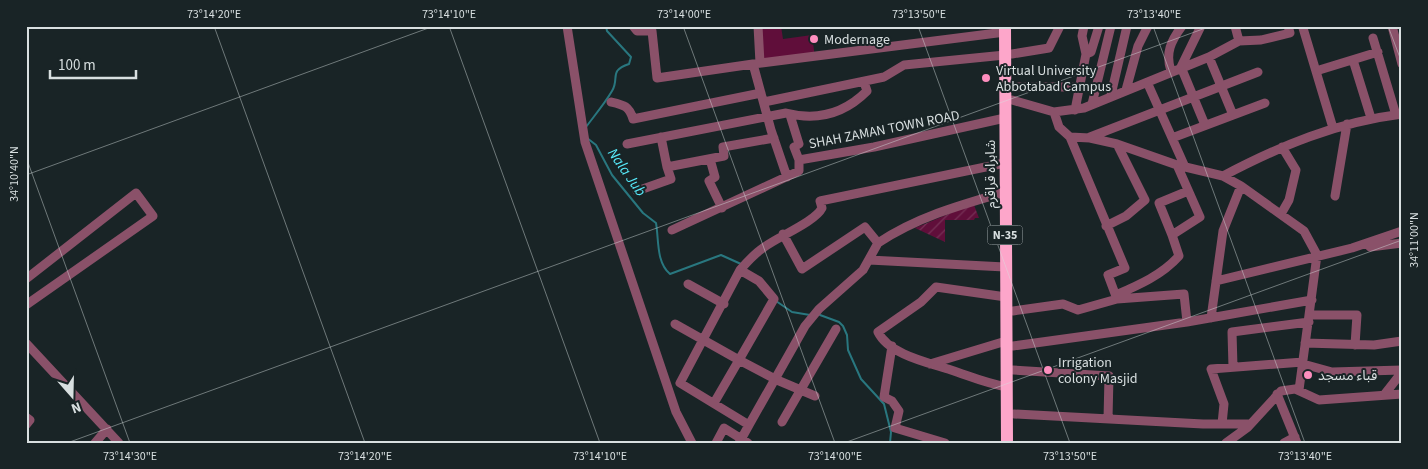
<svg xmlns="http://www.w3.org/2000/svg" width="1428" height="469" viewBox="0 0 1428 469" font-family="'Source Sans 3','Noto Sans Arabic',sans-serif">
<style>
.garden{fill:url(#garden-furrows)}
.pitch{fill:#600e3a}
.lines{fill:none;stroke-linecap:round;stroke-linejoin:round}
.stream{stroke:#29777f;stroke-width:2}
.minor{stroke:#8a5169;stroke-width:9}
.highway{stroke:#fda6ca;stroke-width:12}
.ticks{fill:none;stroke:#d8dfe0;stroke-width:1;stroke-opacity:0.45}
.poi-dot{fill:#fd8ebe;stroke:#192426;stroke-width:2}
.labels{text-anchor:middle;stroke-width:4;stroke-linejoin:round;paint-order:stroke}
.shield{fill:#192426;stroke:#9fa7a8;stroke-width:1}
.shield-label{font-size:12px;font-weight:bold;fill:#d8dfe0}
.poi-label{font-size:14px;fill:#d8dfe0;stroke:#192426;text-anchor:start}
.street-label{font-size:14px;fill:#d8dfe0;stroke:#192426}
.water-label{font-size:15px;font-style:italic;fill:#56e8f8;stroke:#192426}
.neatline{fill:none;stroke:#d8dfe0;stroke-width:2}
.ticks-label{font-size:12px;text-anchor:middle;fill:#d8dfe0}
</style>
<defs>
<pattern id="garden-furrows" width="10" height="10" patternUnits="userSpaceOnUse" patternTransform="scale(1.25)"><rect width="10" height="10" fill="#600e3a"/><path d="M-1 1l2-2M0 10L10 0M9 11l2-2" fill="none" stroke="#763156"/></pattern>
</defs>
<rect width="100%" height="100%" fill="#192426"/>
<path class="garden" d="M974,205L979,218H975L974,220H945V242L915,228L963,208Z"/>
<path class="pitch" d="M762,26H781L783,39L812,35L815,58L762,67Z"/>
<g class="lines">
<path class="stream" d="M586,127C595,115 605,103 612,91C620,78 608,71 629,64L631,57L607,31L606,26
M587,138L596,145L612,175L643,213L656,223C659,240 656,262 670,274L721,255L741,264
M776,301L792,312L810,315
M820,315L839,322L843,326L847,335L848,350L861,379L884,404L891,432L890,443"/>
<path class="minor" d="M567,26L585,142L676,412L692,443
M633,26L637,31H652L657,78L753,64
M758,26L760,63
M1084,26L1082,36L1086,54
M1201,26L1181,67L1205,125
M1235,26L1239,41
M1392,26L1402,64
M1303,28L1333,128
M1373,38L1396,115
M1012,54L1049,48L1060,26
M1209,57L1233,115
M1353,60L1371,118
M1171,71C1165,53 1171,41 1182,26
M1316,71L1378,52
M1147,82L1185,167
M1012,87H1079
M1126,90L1138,46L1148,26
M1111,95L1127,26
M1012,100L1054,112L1059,127L1070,137L1090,138L1117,144L1177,165L1223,176L1241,186L1304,231L1317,255L1299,390
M611,102C624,105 629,106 633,119L761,93
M764,102L884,77L904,65L1005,55
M1092,104L1111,26
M1075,110L1086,54L1091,52L1099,26
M1054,112L1084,108L1209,57L1239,41L1261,40L1290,33L1288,26
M790,115L799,144L794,147L799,160
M661,137L667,167
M1090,137L1258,72
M1172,138L1265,103
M627,144L786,113C817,121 844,114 867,91L864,82
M710,159L715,177L709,181L722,208
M1177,165L1200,217L1172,235L1159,203L1188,191
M1223,176C1280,146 1337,122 1402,114
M787,177L771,130L753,64L1005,32
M637,191L671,179L667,167L724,156L723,147L774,138
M1335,196L1347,124
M1281,214L1289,200L1296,170L1282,147
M1106,226L1126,216L1145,200L1117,144
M672,230L799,171V160L874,147L1005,118
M783,234L802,269L865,227L878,243C917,217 960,205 1005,192
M1370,247L1402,243
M869,260L1005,267
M740,270L759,281L774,299L739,360L777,380L815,396
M26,279L136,193L153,216L26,305
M1216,281L1352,248L1402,231
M688,284L724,304
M1116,295C1139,285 1162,275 1179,256L1172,235
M1006,297L936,287L921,302L878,332C889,355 930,363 951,370C972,377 985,383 1007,387
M1013,311L1063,304L1078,310L1117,299L1108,275L1125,268L1070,137
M1310,315H1357L1355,345
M1211,318L1223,231L1241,186
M1187,322L1312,300
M675,324L739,360L714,403
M26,343L119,443
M1305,343L1374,345L1402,341
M892,346L884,397L892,401L899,411L895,428L945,443
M1013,346L1187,322L1184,294L1117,299
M930,364L1006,341
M1303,364L1332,372L1402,370
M1233,367L1232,332L1309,322
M1013,370L1109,376L1108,419
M1277,394L1297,443
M1384,395L1402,372
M1014,414L1203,424H1250
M26,417L30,420L26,425
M782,422L836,329
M1222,424L1224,404L1211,369L1303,362
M749,425L805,326L819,309L863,270L878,243
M95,443L107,429
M716,443L724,428L748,443
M739,443L749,425L680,383L740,270C747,262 754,254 763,248C777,237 815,222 822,208L820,201L1005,163
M1226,443L1248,427L1281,391L1295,389L1319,400L1402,394
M1284,443L1295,437"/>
<path class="highway" d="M1005,26L1007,443"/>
</g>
<path class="ticks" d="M214,26L365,443M449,26L600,443M683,26L835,443M918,26L1070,443M1153,26L1305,443M1388,26L1402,63M26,157L130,443M26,175L434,26M67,443L1211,26M844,443L1402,240"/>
<g class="poi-dot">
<circle cx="814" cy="39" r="5"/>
<circle cx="986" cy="78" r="5"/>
<circle cx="1048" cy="370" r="5"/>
<circle cx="1308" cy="375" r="5"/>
</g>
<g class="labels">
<rect class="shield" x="987.5" y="225.5" width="35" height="19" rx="4"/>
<g class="shield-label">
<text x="1005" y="239">N-35</text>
</g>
<g class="poi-label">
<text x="824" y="44">Modernage</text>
<text x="996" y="75">Virtual University<tspan x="996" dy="16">Abbotabad Campus</tspan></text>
<text x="1058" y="367">Irrigation<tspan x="1058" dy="16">colony Masjid</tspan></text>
<text x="1318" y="380">قباء مسجد</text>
</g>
<g class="street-label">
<text transform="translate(884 129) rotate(-11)" y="5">SHAH ZAMAN TOWN ROAD</text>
<text transform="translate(990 174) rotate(-90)" y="5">شاہراہ قراقرم</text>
</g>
<g class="water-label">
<text transform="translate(627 172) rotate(55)" y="5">Nala Jub</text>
</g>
</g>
<rect width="1428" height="469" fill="none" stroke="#192426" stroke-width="55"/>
<g transform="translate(72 396) rotate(160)" stroke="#192426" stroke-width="4" paint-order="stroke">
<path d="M0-4L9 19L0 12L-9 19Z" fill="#d8dfe0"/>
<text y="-8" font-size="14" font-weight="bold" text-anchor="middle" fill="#d8dfe0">N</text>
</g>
<path d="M50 70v8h86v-8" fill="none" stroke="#d8dfe0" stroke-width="2.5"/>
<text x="58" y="70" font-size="15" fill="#d8dfe0" stroke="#192426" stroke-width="4" paint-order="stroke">100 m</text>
<rect x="28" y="28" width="1372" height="414" class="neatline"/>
<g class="ticks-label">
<text x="214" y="18">73°14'20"E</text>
<text x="449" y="18">73°14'10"E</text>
<text x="684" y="18">73°14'00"E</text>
<text x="919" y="18">73°13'50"E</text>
<text x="1154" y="18">73°13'40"E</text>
<text transform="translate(14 174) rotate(-90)" y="4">34°10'40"N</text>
<text transform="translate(1414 240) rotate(-90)" y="4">34°11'00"N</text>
<text x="130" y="460">73°14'30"E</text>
<text x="365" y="460">73°14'20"E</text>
<text x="600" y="460">73°14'10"E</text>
<text x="835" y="460">73°14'00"E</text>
<text x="1070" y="460">73°13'50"E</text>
<text x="1305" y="460">73°13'40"E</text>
</g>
</svg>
